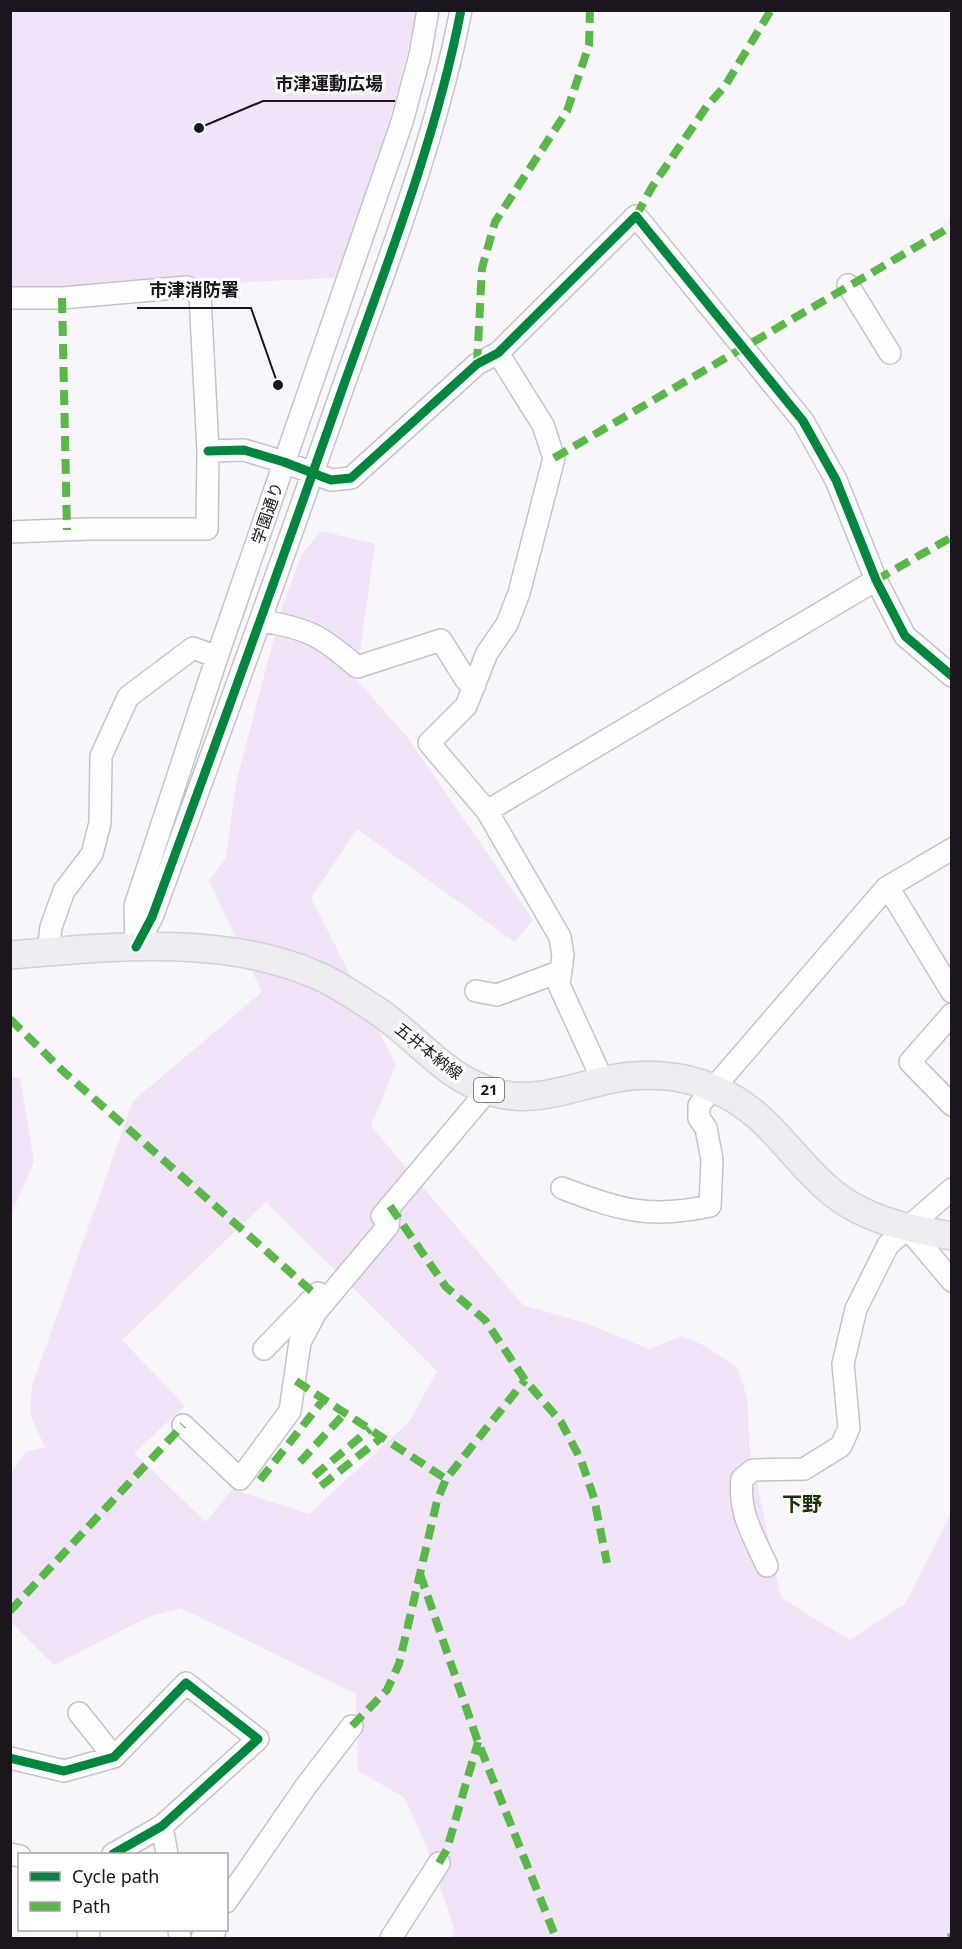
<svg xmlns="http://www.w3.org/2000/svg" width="962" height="1949" viewBox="0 0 962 1949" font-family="'Noto Sans','Noto Sans JP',sans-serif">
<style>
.green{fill:#f1e4f8;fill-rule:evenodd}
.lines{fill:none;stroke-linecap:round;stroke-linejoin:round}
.minor-casing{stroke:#c6c2ca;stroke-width:24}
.major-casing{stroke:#d4d1d5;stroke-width:30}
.minor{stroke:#fefefe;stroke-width:21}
.major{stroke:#f0edf2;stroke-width:27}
.quiet{stroke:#58b947;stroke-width:8;stroke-dasharray:15 8;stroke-linecap:butt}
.cycleway-casing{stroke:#fff;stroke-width:13}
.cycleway{stroke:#00873e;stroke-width:9}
.labels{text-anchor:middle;stroke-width:6;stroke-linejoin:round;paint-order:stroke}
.shield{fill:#fff;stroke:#5f5c62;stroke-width:1.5}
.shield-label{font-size:15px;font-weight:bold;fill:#1b161e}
.street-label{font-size:16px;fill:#1b161e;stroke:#fff}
.quarter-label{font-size:20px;font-weight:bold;fill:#1a3302;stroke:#fff}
.leader{fill:none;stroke:#1b161e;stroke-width:2}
.callout-dot{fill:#1b161e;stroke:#fff;stroke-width:2}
.callout-label{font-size:18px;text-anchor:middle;font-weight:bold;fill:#1b161e;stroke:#fff;stroke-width:6;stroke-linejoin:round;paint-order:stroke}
</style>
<rect width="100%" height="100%" fill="#f8f5fb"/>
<path class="green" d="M10,11H417C398,103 368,190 335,278L11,293Z
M321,531L375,544L356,679L408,738L533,920L515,942L357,829L311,898L396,1065L371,1126L523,1305L585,1323L649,1349L682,1336L705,1346L737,1367L747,1397L750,1451L781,1598L850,1640L905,1604L951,1513V1938H452L454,1928L427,1848L405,1798L358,1771L356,1694L181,1608L148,1617L54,1665L11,1622L10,1475L25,1452L45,1447L30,1415L32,1386L133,1101L262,992L209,881L226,858L236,783L283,604L302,554ZM266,1202L437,1371L410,1421L309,1514L232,1489L206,1522L134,1453L185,1406L122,1340Z
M11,1077L20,1078L34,1162L11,1215Z"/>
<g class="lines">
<defs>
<path id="minor" d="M848,285L890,353
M10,298H62L187,287L200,295L208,451L207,529H88L10,532
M498,353L543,425L554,458L519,593L507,624L487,653L466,706L429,743L487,811L560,937L563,955L559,985L603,1081
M208,451L244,450L284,462L331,480L351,478L477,364L498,353L636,216L803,421L836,480L876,580L905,636L952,676
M262,621C307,628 322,636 357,667L441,640L466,680L475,685
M487,811L876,580
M888,887L952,992
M136,947L152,917C217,741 281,564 343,387C387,264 436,139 461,10
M136,947L135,906L217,657L402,122L420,55L428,10
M48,952L51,927L64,891L92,854L100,823L101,756L128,697L193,648L217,657
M476,991L497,995L561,971
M952,1014L910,1062L952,1105
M562,1188C619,1210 649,1219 710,1206L712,1160L706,1128L699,1118V1105L886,888L952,849
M382,1216L488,1090
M908,1229L952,1281
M264,1349L318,1293
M183,1425L240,1479L290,1411L300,1342L316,1312L388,1226L390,1206
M767,1566C754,1537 738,1513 742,1479L753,1470L804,1469L841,1446L849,1428L843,1364L856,1309L888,1245L952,1189
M79,1713L114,1757
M10,1758L64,1771L114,1757L186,1683L258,1739L162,1826L113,1854
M162,1826L167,1854
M10,1854L20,1856
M226,1902L306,1786L352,1726
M88,1930L89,1938
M179,1930L180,1938
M202,1938L213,1935L215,1930
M391,1938L439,1863"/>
<path id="major" d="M10,955C109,947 220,934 314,974C335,982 354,996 373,1008C416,1035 444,1079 496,1093C534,1103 567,1089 603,1081C639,1072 681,1073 715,1089C769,1113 786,1152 827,1188C861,1219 908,1229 952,1236"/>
</defs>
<use href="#minor" class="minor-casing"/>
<use href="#major" class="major-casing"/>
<use href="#minor" class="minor"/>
<use href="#major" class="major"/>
<path class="quiet" d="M636,216L652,187L707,106L725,86L771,10
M62,298L67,530
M477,364L482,268L495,222L567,111L589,45L590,10
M554,458L952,226
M876,580L952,537
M10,1019L65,1073L316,1295
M390,1206L446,1287L485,1320L525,1380L561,1422L581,1460L594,1498L607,1563
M296,1381L446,1479
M300,1462L345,1413
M314,1476L370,1429
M260,1480L324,1399
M321,1486L382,1437
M420,1574L478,1742L556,1938
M10,1611L183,1425
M352,1726L387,1690L399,1664L437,1501L446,1479L525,1380
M439,1863L447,1849L478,1742
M949,1938L952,1936"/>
<defs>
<path id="cycleway" d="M208,451L244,450L284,462L331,480L351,478L477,364L498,353L636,216L803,421L836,480L876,580L905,636L952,676
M136,947L152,917C217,741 281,564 343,387C387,264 436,139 461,10
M10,1758L64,1771L114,1757L186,1683L258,1739L162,1826L113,1854"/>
</defs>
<use href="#cycleway" class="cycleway-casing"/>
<use href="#cycleway" class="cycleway"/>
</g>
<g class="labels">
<rect class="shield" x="474" y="1078" width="30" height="24" rx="4.5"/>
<g class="shield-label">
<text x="489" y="1095">21</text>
</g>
<g class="street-label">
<text transform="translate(267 513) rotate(-71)" y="6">学園通り</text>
<text transform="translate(429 1051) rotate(38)" y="6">五井本納線</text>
</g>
<g class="quarter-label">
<text x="802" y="1511">下野</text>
</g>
</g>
<path class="leader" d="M199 128L263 101H395M278 385L251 308H137"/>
<g class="callout-dot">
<circle cx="199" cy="128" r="6"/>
<circle cx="278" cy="385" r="6"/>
</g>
<g class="callout-label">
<text x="329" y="90">市津運動広場</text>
<text x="194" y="296">市津消防署</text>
</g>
<rect width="962" height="1949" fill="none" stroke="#1b161e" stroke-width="24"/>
<rect x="18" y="1853" width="210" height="78" fill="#ffffff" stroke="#a4a2a5" stroke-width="1.5"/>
<rect x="30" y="1872" width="30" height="9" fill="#00873e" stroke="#a4a2a5" stroke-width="1.5"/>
<text x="72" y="1883" font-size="18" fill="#1b161e">Cycle path</text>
<rect x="30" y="1902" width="30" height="9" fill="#58b947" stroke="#a4a2a5" stroke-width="1.5"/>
<text x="72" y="1913" font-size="18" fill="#1b161e">Path</text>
</svg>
